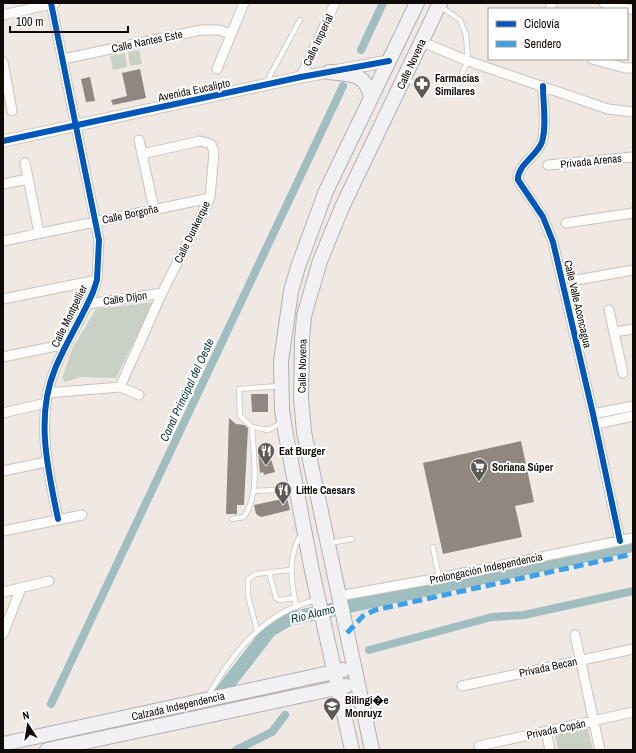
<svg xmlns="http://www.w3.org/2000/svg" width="636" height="753" viewBox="0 0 636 753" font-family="'Archivo Narrow',sans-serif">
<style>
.green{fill:#c9d1c6}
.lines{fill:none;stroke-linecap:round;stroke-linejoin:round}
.canal{stroke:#a0bebf;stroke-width:8}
.river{stroke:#a0bebf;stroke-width:14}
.building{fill:#908781}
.service-casing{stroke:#c9c3be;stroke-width:6}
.minor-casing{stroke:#c9c3be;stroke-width:11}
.tertiary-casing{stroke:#c9c3be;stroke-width:13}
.primary-casing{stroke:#b4afb6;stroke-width:16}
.service{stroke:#fdfcfb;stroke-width:4.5}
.minor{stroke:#fdfcfb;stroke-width:9}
.tertiary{stroke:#fdfcfb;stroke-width:11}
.primary{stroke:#f1f0f3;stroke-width:14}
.quiet{stroke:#3da1e9;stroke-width:5;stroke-dasharray:10 5;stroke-linecap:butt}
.cycleway-casing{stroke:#fff;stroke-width:8}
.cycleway{stroke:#0057b8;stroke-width:6}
.labels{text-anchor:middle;stroke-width:4;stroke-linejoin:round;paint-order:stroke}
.street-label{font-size:11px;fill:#0f0a07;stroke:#fff}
.poi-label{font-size:11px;font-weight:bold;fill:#0f0a07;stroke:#fff;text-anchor:start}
.water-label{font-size:12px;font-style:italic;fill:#0c3a3d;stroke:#fff}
</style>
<rect width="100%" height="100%" fill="#f0e8e3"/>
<path class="green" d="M139,50L142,64L130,66L128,52Z
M125,53L127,67L113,70L110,56Z
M154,302L116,378L80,377L65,382L62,378L73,347L96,309Z
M587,726L593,750H558L555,734Z"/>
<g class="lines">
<path class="canal" d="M361,50L383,3
M369,650L492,617L524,615L633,591
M51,704L343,86
M236,750L272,732L285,715"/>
<path class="river" d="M209,700L221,693L270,630L289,619L633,545"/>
</g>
<path class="building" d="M140,69L146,98L113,105L111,100L127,96L122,73Z
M90,77L95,101L86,102L81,79Z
M251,394H268V412H252Z
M229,418L236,424L244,425L248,428L244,505H237V514H226Z
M521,441L534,502L515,506L522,537L443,554L423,463Z
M268,450L275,472L264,475L263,472L260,473L258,452Z
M287,498L290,510L261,517L256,514L254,505Z"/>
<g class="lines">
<defs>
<path id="service" d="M440,6L460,20L466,35L468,61L462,73
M406,79L415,83
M266,83L300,20
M279,386L239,389L240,416L252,427L268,430L281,423
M254,491L294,489
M232,519L244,517C261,492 253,455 252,427
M329,543L352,539
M433,547L439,578
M269,572L276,598L280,600L294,598
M296,606C291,580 287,556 302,533
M257,630L248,596V579L256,574L290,570
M208,696C233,652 265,611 317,600"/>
<path id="minor" d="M51,3L99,240L97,280L93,292C82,318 66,342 55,369C35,417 48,470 58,519
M604,3L633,10
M550,9L552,3
M3,15L55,3
M422,42L468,61L608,109L633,112
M63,59L201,30H219L231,34
M592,59L625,68H633
M3,62L12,111
M217,69L244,3
M301,77L335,3
M543,86C543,104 547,125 542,142C537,156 517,165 518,180L543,217L553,242L593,414L620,541
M139,140L154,209
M25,163L39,233
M548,165L633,157
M3,184L28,179
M566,223L633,213
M3,241L210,198
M577,280L633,270
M3,299L97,280
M88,304L162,293
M609,310L623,373
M614,332L633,329
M3,357L66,344
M120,387L162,293L210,198L214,152L211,144L200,141L142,154
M47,393L120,387L139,395
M3,413L46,403
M593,414L633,406
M596,424L633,416
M3,471L46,462
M3,531L82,515
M3,592L49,581
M339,596L439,578L633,538
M3,634L21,588
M575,635L600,750
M462,686L633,649
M546,731L550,750
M479,746L633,712"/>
<path id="tertiary" d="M3,141L301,77L389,61"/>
<path id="primary" d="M329,72C351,75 365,72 371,97
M3,744L343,670
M47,750L346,686
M352,750L312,571L285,430L282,409L281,361L291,291L298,267L326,191L417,3
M372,750L304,432L301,398L302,340L304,316L320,261L343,205L440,3"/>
</defs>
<use href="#service" class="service-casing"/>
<use href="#minor" class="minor-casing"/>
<use href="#tertiary" class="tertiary-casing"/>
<use href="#primary" class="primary-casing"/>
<use href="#service" class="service"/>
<use href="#minor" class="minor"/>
<use href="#tertiary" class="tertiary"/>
<use href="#primary" class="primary"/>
<path class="quiet" d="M347,633L363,616L375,610L633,554"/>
<defs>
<path id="cycleway" d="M51,3L99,240L97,280L93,292C82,318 66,342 55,369C35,417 48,470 58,519
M543,86C543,104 547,125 542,142C537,156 517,165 518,180L543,217L553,242L593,414L620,541
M3,141L301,77L389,61"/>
</defs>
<use href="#cycleway" class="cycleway-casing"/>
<use href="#cycleway" class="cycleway"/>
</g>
<defs>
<symbol id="pharmacy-pin" viewBox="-11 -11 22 30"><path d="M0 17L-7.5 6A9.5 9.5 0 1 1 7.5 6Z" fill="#5e5854" stroke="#fff"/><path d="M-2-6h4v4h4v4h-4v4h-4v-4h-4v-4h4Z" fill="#fff"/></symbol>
<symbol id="restaurant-pin" viewBox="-11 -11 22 30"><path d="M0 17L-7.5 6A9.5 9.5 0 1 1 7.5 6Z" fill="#5e5854" stroke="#fff"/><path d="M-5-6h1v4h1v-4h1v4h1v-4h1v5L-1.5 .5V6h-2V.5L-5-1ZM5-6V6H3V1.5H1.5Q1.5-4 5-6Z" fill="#fff"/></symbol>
<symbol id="supermarket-pin" viewBox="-11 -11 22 30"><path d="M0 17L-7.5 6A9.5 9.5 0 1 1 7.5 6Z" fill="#5e5854" stroke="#fff"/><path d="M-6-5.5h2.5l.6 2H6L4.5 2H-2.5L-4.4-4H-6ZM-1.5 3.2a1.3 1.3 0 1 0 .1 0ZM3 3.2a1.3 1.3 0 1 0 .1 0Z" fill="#fff"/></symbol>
<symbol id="school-pin" viewBox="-11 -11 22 30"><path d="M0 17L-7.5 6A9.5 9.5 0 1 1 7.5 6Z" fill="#5e5854" stroke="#fff"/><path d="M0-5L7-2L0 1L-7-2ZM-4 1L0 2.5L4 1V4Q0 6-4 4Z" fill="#fff"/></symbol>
</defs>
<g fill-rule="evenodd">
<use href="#pharmacy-pin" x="412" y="74" width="20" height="27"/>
<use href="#restaurant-pin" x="256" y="441" width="20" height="27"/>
<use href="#supermarket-pin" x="469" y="457" width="20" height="27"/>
<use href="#restaurant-pin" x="273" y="480" width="20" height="27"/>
<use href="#school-pin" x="322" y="696" width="20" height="27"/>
</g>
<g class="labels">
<g class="street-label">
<text transform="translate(318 40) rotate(-65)" y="4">Calle Imperial</text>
<text transform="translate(147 41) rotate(-12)" y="4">Calle Nantes Este</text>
<text transform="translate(411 64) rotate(-65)" y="4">Calle Novena</text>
<text transform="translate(194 90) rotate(-12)" y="4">Avenida Eucalipto</text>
<text transform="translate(591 161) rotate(-6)" y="4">Privada Arenas</text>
<text transform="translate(130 214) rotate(-12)" y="4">Calle Borgoña</text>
<text transform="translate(192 232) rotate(-64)" y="4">Calle Dunkerque</text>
<text transform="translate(125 298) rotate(-8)" y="4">Calle Dijon</text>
<text transform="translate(578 304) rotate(77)" y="4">Calle Valle Aconcagua</text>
<text transform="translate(69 316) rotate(-64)" y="4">Calle Montpellier</text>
<text transform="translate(302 366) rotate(-89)" y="4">Calle Novena</text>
<text transform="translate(486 568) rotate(-12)" y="4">Prolongación Independencia</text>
<text transform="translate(548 667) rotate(-12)" y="4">Privada Becan</text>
<text transform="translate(178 706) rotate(-13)" y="4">Calzada Independencia</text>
<text transform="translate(556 729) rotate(-12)" y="4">Privada Copán</text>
</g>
<g class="poi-label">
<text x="435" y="82">Farmacias<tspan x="435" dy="13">Similares</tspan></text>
<text x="279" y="455">Eat Burger</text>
<text x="492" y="471">Soriana Súper</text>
<text x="296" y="494">Little Caesars</text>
<text x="345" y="704">Bilingi�e<tspan x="345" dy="13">Monruyz</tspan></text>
</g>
<g class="water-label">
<text transform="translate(187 390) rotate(-65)" y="4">Canal Principal del Oeste</text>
<text transform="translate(313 614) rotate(-14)" y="4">Río Alamo</text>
</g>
</g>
<rect width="636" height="753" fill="none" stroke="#0f0a07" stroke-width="8"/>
<rect x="488" y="8" width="140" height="52" fill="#ffffff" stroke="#9f9d9c"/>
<rect x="496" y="21" width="20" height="6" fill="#0057b8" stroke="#9f9d9c"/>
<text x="524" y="28" font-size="12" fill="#0f0a07">Ciclovía</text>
<rect x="496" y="41" width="20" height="6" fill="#3da1e9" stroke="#9f9d9c"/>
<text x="524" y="48" font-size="12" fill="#0f0a07">Sendero</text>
<g transform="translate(28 725) rotate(348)" stroke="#ffffff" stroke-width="3" paint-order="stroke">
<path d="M0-3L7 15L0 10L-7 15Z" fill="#0f0a07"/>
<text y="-6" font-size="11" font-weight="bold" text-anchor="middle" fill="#0f0a07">N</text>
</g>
<path d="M10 26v6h118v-6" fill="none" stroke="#0f0a07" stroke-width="2"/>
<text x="16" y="26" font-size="12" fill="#0f0a07" stroke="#ffffff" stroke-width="3" paint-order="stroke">100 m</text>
</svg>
